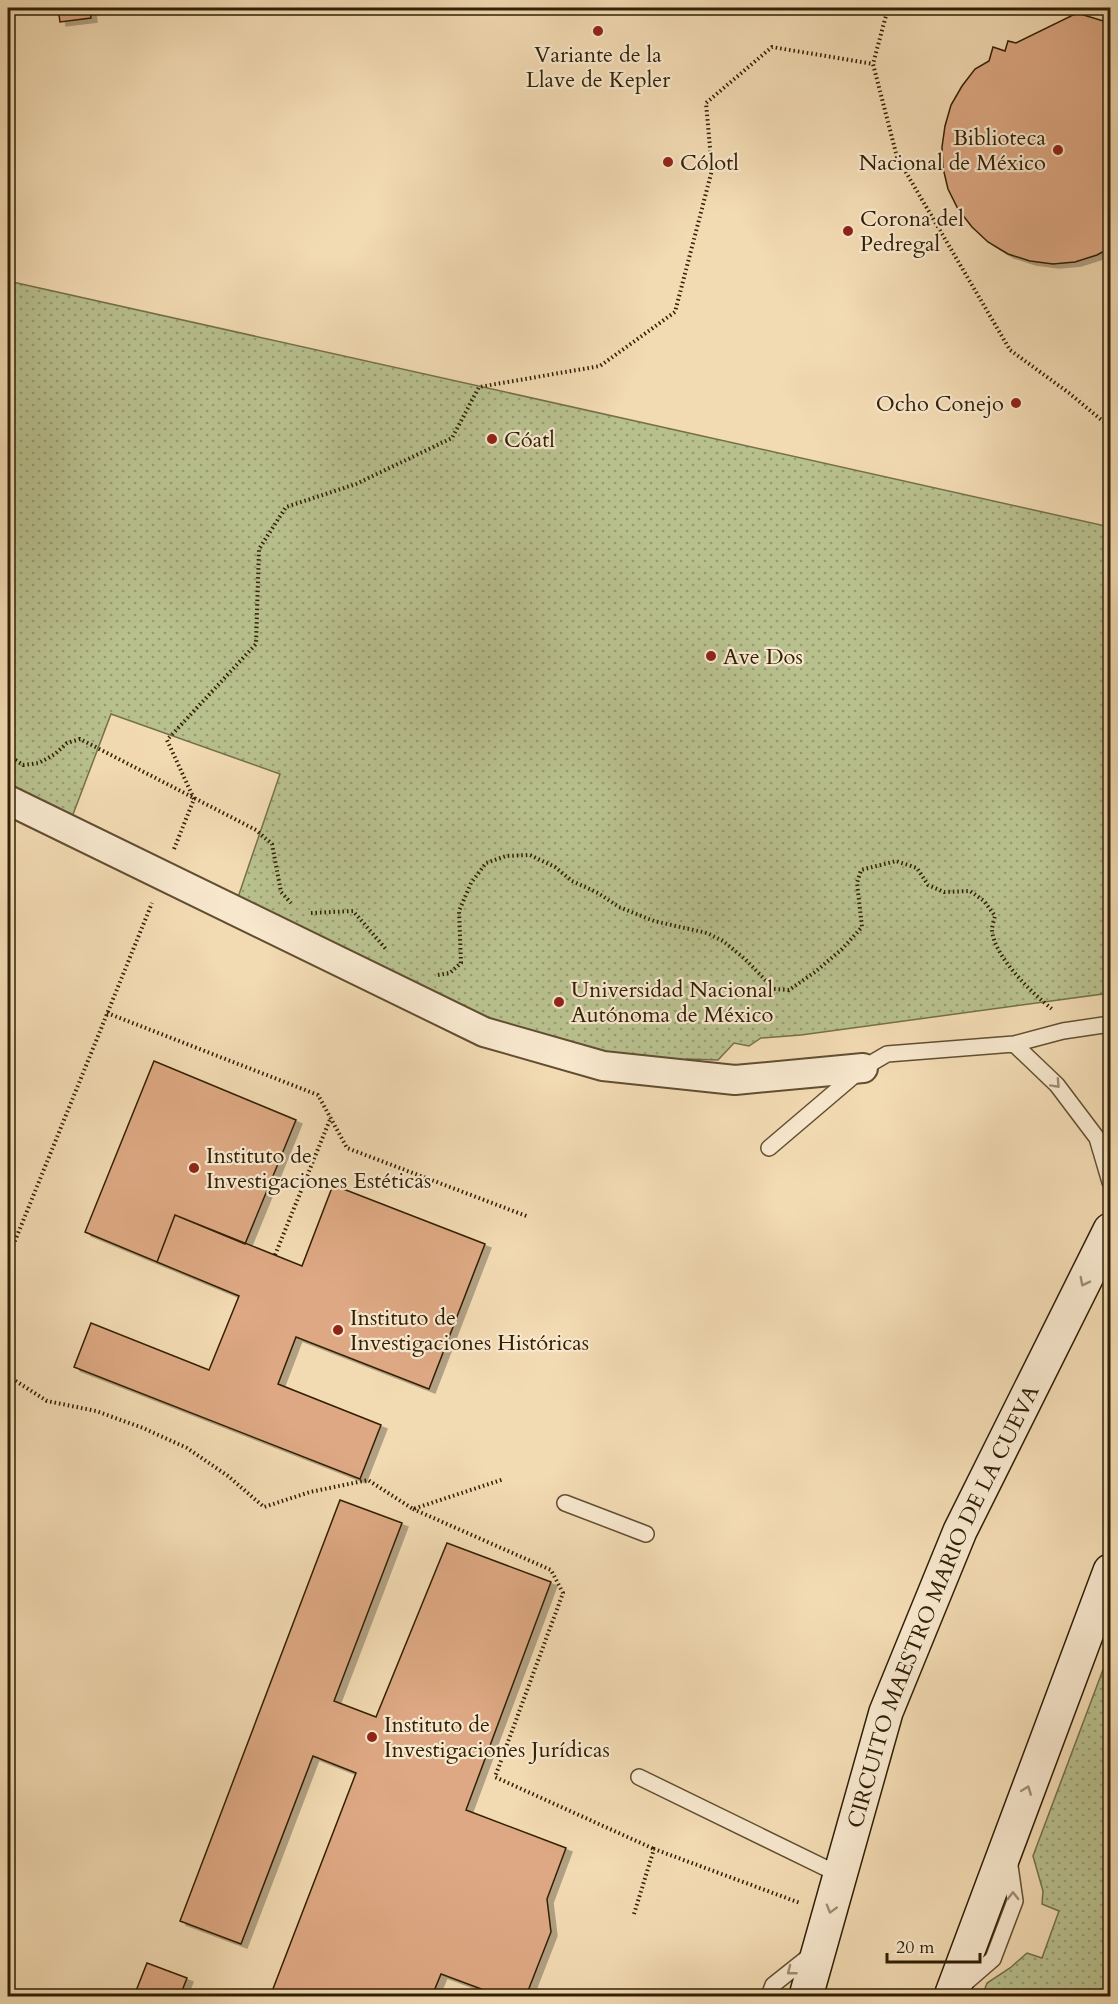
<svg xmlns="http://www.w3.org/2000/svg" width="1118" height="2004" viewBox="0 0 1118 2004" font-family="Cardo,serif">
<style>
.grass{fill:url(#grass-dots);stroke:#74704a;stroke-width:1.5}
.building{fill:#dda883;stroke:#312006;stroke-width:1.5;filter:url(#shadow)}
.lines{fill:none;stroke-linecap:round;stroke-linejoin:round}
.lane-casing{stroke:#614e31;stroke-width:18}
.street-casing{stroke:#614e31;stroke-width:32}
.secondary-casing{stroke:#312006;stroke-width:36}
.path{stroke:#312006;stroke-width:4;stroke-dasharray:1.5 3;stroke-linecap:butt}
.lane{stroke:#f7e7cd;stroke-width:15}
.street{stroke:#f7e7cd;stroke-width:28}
.secondary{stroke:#f7e7cd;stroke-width:33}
.oneway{stroke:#9e8d73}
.poi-dot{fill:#8f2418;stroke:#f7e7cd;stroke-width:2}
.labels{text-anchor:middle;stroke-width:4.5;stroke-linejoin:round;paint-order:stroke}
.poi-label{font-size:22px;fill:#312006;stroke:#f7e7cd;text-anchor:start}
.street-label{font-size:22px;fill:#312006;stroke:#f7e7cd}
</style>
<defs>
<pattern id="grass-dots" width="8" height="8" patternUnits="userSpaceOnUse" patternTransform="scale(1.5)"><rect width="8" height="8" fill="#b8c08e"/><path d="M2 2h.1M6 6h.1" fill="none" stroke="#969c72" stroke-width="1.8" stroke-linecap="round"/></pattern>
<filter id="shadow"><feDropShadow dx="6" dy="4" stdDeviation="0" flood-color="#0004"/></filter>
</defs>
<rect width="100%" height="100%" fill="#f2dab2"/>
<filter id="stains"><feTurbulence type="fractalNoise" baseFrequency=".00333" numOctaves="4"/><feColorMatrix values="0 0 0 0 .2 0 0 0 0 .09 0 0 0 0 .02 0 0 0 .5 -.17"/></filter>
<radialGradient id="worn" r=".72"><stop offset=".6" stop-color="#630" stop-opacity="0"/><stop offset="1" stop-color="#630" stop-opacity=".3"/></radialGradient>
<path class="grass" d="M8,281L1110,527V993L801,1035L761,1038L749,1046L734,1043L718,1060L687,1059L678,1065L613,1057L484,1027L235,906L280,774L111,714L69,825L8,794Z
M1110,1651V1996H982L987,1983L1010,1968L1027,1953L1042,1958L1059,1911L1042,1904L1043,1891L1033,1856Z"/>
<path class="building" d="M58,8H90L91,18L60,22Z
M1077,13L1110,23V248L1097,255L1075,262L1053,264L1030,261L1008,254L988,242L972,227L958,209L948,189L943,168L942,147L945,126L951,105L962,86L975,69L989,61L993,47L1005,51L1008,41L1016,43Z
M154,1061L296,1120L245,1244L175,1215L157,1262L85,1232Z
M333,1185L485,1244L429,1389L296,1337L278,1384L381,1425L360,1479L74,1367L91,1323L209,1370L239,1296L157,1262L175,1215L302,1266Z
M340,1500L402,1523L334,1701L376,1717L447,1543L551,1582L466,1810L566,1848L547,1899L551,1932L526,1996H500L441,1974L432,1996H277L271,1994L356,1773L313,1756L241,1944L180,1921Z
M147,1963L187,1978L180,1996H134Z"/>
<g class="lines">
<defs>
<path id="lane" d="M1014,1044L1057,1085L1097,1138L1110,1182
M769,1148L863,1068L887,1054L1014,1044L1063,1031L1110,1024
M565,1503L646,1534
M639,1777L840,1875
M963,1985L993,1959L1015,1901L1009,1859
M769,1996L773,1985L812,1954"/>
<path id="street" d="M8,800L484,1032L603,1066L735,1080L863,1068"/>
<g id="secondary">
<path id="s1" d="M806,1996L886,1712L960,1531L1110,1230"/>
<path d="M951,1996L1110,1571"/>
</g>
</defs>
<use href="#lane" class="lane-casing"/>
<use href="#street" class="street-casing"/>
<use href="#secondary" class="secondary-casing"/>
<path class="path" d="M888,8L873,64L897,157L1010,350L1069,393L1110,427
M8,755L23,765L39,763L55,754L67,743L80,739L256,830L272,844L281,892L291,903
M174,849L194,799L167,740L256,644L259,549L286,507L356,484L452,438L479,387L600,366L675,312L712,170L706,103L772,47L873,64
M311,913L353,911L386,949
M438,975L450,973L461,963L459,911L471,883L486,863L506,856L530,855L555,867L572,881L598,893L619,907L654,921L707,933L723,941L745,959L774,989L789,990L815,972L842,949L862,927L857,883L861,870L896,861L917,868L928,885L944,892L970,891L984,901L995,916C994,920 992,926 992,930C994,957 1033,994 1052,1009
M107,1013L318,1095L347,1148L529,1217
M275,1255L331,1117
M8,1258L152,903
M8,1376L47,1401L96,1411L143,1428L187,1448L228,1476L264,1507L310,1492L368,1480L413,1509L504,1479
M413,1509L551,1570L563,1593L495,1777L654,1849
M634,1914L654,1849L800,1903"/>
<use href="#lane" class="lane"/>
<use href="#street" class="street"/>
<use href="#secondary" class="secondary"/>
</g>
<defs><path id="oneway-chevron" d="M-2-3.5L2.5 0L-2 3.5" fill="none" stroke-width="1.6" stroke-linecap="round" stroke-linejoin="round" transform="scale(1.5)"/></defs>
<g class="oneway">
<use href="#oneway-chevron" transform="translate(1056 1084) rotate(47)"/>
<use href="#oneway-chevron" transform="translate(1084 1282) rotate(117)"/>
<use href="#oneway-chevron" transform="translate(1027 1790) rotate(-69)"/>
<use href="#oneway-chevron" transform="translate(1013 1896) rotate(-91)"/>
<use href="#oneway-chevron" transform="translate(831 1909) rotate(106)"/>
<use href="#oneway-chevron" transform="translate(791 1971) rotate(142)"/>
</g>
<g class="poi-dot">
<circle cx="598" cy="31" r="6"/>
<circle cx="1058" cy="150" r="6"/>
<circle cx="668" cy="162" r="6"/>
<circle cx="848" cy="231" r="6"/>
<circle cx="1016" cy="403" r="6"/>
<circle cx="492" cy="439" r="6"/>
<circle cx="711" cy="656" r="6"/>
<circle cx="559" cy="1002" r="6"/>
<circle cx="194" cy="1168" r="6"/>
<circle cx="338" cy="1330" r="6"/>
<circle cx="372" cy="1737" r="6"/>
</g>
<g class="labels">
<g class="poi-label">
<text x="598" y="62" text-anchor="middle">Variante de la<tspan x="598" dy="25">Llave de Kepler</tspan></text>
<text x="1046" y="145" text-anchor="end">Biblioteca<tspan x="1046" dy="25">Nacional de México</tspan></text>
<text x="680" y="170">Cólotl</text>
<text x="860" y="226">Corona del<tspan x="860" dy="25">Pedregal</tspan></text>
<text x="1004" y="411" text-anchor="end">Ocho Conejo</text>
<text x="504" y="447">Cóatl</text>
<text x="723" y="664">Ave Dos</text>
<text x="571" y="997">Universidad Nacional<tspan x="571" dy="25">Autónoma de México</tspan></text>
<text x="206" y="1163">Instituto de<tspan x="206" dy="25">Investigaciones Estéticas</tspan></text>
<text x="350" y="1325">Instituto de<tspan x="350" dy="25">Investigaciones Históricas</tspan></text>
<text x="384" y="1732">Instituto de<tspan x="384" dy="25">Investigaciones Jurídicas</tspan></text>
</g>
<g class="street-label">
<text dy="8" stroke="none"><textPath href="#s1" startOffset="414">CIRCUITO MAESTRO MARIO DE LA CUEVA</textPath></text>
</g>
</g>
<rect width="1118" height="2004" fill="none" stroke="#f2dab2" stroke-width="30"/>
<rect x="9" y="9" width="1100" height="1986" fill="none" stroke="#312006" stroke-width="3"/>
<rect x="15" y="15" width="1088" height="1974" fill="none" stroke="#312006" stroke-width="1.5"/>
<path d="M887 1953v9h93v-9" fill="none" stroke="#312006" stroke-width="3"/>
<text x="896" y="1953" font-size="18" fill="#312006" stroke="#f7e7cd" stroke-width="4.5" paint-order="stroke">20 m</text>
<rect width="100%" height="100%" filter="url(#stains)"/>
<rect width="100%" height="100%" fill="url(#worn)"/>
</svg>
